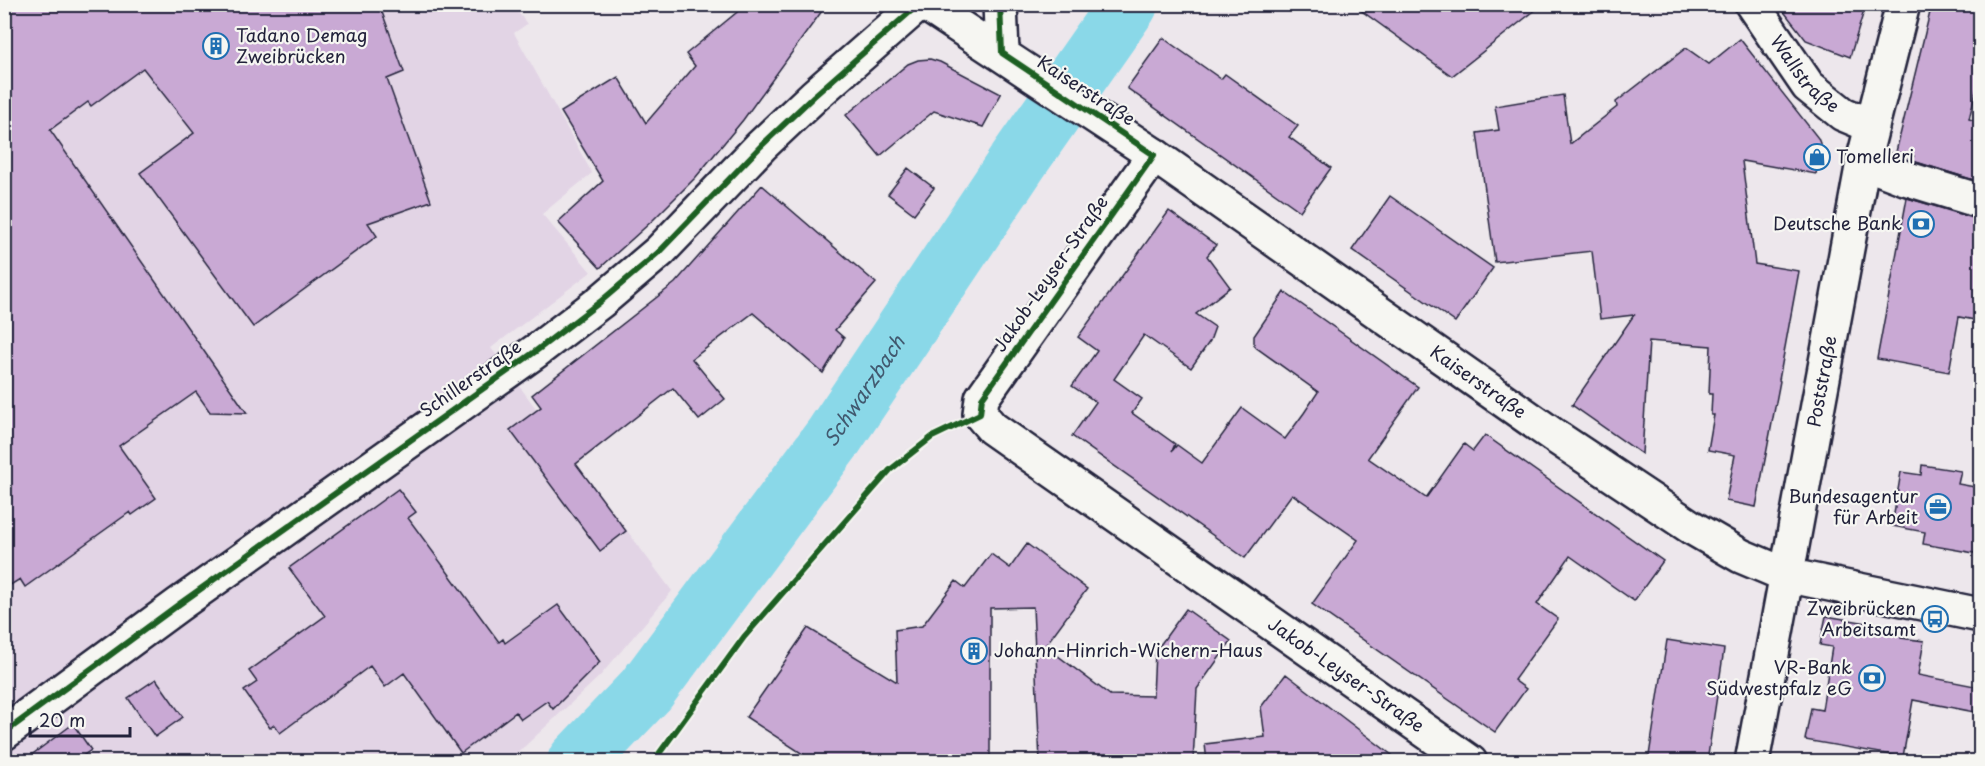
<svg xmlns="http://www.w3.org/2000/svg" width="1985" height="766" viewBox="0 0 1985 766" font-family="'Playpen Sans',sans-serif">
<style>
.built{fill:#e2d4e5}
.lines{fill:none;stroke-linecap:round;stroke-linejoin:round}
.river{stroke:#8ad8e8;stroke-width:60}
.building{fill:#c9a9d4;stroke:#22223b;stroke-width:1.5}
.minor-casing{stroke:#22223b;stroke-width:38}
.tertiary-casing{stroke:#22223b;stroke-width:38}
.minor{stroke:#f6f6f2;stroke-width:33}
.tertiary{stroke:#f6f6f2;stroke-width:33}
.cycleway-casing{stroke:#f6f6f2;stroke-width:10}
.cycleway{stroke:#1b5e20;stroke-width:6}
.labels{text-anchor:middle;stroke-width:4.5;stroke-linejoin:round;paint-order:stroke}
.poi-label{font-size:18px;fill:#22223b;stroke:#f6f6f2;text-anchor:end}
.street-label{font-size:18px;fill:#22223b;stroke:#f6f6f2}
.water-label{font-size:20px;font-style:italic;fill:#41596f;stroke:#f6f6f2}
</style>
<rect width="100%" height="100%" fill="#ede7ec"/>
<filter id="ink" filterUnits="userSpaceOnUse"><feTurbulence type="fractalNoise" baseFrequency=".0167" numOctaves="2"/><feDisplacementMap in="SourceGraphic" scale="12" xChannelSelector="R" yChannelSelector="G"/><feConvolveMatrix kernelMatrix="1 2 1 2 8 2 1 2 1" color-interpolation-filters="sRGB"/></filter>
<g filter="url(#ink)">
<path class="built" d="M512,4L527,24L514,33L592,173L542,214L591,272L491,348L672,591L600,676L509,761H5L4,5Z"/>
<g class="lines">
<path class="river" id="s1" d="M577,762L646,690L833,438L1019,160L1128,4"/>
</g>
<path class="building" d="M4,4H379L404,72L387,79L431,201L368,223L377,236L253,327L140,173L194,133L143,68L91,106L88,102L50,130L247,413L210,412L196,392L119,446L156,498L132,515L130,512L25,587L20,579L4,589Z
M747,4H827L743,120L696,177L652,221L600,268L558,222L603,181L561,112L618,77L646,123L695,66L686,54Z
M1352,4H1543L1452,76Z
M1778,4H1866L1850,57L1806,40Z
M1932,4H1980V75L1969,119L1980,122V182L1913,161L1914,156L1896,152Z
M1163,38L1221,79L1225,74L1298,126L1289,137L1331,168L1300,211L1127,88Z
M1740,39L1818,138L1821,146L1816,174L1742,161L1755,264L1799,271L1779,380L1780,381L1756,507L1726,501L1735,455L1708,450L1714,415H1711L1712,394H1709L1711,346L1649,341L1642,454L1572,405L1634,315L1600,319L1592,251L1495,262L1477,133L1499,130L1495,106L1563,95L1570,144L1617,107L1616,102L1686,48L1709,64Z
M930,59L940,62L1001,94L983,127L934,111L880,156L846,115L908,64L918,60Z
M908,168L934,188L914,214L888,194Z
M762,185L876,283L835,330L844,338L823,373L753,313L692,359L725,399L699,420L673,388L576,464L626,531L600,551L510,430L541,407L532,395L675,283Z
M1390,196L1493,268L1455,322L1352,250Z
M1907,198L1980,219V321L1959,317L1949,372L1877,359Z
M1169,211L1216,245L1207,256L1230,287L1196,314L1215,327L1210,341L1191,368L1144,335L1114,379L1142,399L1132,413L1175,444L1172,451L1177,445L1202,463L1242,408L1285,439L1304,413L1318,392L1254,346V336L1284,292L1418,387L1368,458L1426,498L1464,444L1473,451L1485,435L1663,561L1634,601L1570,556L1537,604L1558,619L1514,680L1526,689L1495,732L1312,604L1358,540L1292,494L1245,558L1072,436L1096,402L1072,386L1097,351L1078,337Z
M1922,465L1961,471L1958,484L1980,488V554L1923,544L1925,532L1892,526L1901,472L1921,475Z
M398,489L416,512L408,518L499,642L503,639L505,643L558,605L600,662L553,709L547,701L521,719L516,712L461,753L404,673L385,687L370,666L280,733L274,725L270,728L244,691L257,682L249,671L325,616L289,568Z
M1027,544L1087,589L1045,646L1110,695L1153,696L1155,652L1186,609L1231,641L1197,689L1193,762H1040L1033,607L990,608V762H815L746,717L808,628L897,682L895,630L922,626L956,581L965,588L991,554L1010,568Z
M1826,616L1903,629L1901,638L1924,641L1918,675L1980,687V713L1913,700L1903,757L1805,740L1811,708L1822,710L1832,647L1820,645Z
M1667,640L1724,649L1707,762H1648Z
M1286,674L1333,710L1401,762H1207L1205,744L1265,737L1261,707Z
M156,679L183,717L155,737L128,698Z
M73,724L91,750L74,762H22Z"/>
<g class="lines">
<defs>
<g id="minor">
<path id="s2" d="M1752,4L1808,86L1843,114L1872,126"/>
<path id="s3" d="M1154,155L982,398L980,414L992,428L1470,762"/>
<path d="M1863,162L1905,178L1980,201"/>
<path d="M4,733L178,605L536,351L600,302L660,251L761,146L814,96L919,4"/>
<path id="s4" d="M1752,762L1863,162L1903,4"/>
</g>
<g id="tertiary">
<path id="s5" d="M925,4L1154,155L1553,435L1691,527L1741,556L1786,575L1980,615"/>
<path d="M1000,4L1002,53"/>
</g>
</defs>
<use href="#minor" class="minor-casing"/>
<use href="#tertiary" class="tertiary-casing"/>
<use href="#minor" class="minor"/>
<use href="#tertiary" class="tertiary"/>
<defs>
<path id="cycleway" d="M4,733L178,605L536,351L600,302L660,251L761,146L814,96L919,4
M653,762L744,637L890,470L932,437L980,414L982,398L1154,155L1002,53L1000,4"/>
</defs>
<use href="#cycleway" class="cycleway-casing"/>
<use href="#cycleway" class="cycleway"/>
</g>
</g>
<defs>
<symbol id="building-ring" viewBox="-11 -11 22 22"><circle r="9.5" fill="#f6f6f2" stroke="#1f6fb2" stroke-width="1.5"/><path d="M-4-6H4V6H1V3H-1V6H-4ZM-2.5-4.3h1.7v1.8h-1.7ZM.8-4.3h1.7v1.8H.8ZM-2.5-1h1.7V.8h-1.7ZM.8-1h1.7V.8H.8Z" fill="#1f6fb2"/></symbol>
<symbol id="shop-ring" viewBox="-11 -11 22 22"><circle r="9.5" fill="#f6f6f2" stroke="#1f6fb2" stroke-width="1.5"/><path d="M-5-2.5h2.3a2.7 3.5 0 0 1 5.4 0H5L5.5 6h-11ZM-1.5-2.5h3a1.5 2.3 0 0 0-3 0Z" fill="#1f6fb2"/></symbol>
<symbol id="bank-ring" viewBox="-11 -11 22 22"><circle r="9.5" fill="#f6f6f2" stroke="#1f6fb2" stroke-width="1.5"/><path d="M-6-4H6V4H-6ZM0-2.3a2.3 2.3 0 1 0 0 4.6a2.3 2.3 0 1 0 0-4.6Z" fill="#1f6fb2"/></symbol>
<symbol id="office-ring" viewBox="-11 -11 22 22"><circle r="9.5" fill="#f6f6f2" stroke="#1f6fb2" stroke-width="1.5"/><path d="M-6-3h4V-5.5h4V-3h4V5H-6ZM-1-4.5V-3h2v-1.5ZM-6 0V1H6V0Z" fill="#1f6fb2"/></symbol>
<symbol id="bus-ring" viewBox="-11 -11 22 22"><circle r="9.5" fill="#f6f6f2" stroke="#1f6fb2" stroke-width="1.5"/><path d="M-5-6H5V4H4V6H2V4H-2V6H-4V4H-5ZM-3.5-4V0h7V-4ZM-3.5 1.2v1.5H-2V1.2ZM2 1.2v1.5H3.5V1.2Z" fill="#1f6fb2"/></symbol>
</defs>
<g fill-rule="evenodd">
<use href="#building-ring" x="201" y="31" width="30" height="30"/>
<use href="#shop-ring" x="1802" y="142" width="30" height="30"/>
<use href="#bank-ring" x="1906" y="209" width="30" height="30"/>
<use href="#office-ring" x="1923" y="492" width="30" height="30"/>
<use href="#bus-ring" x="1920" y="604" width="30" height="30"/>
<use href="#building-ring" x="959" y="636" width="30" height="30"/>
<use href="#bank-ring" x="1857" y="663" width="30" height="30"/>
</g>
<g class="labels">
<g class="poi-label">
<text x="236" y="42" text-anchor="start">Tadano Demag<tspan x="236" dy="21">Zweibrücken</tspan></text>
<text x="1836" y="163" text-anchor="start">Tomelleri</text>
<text x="1902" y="230">Deutsche Bank</text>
<text x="1918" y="503">Bundesagentur<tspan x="1918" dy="21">für Arbeit</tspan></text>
<text x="1916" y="615">Zweibrücken<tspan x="1916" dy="21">Arbeitsamt</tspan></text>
<text x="994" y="657" text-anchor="start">Johann-Hinrich-Wichern-Haus</text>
<text x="1852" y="674">VR-Bank<tspan x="1852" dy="21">Südwestpfalz eG</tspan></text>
</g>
<g class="street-label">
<text dy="6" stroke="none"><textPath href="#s2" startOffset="88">Wallstraße</textPath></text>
<text transform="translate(1086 91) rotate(33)" y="6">Kaiserstraße</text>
<text transform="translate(1051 274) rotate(-55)" y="6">Jakob-Leyser-Straße</text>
<text transform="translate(471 379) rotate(-35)" y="6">Schillerstraße</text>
<text dy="6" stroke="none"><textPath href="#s4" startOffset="387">Poststraße</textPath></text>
<text dy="6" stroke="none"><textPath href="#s5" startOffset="670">Kaiserstraße</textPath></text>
<text dy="6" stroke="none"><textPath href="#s3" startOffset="764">Jakob-Leyser-Straße</textPath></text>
</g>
<g class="water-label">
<text dy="7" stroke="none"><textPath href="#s1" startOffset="470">Schwarzbach</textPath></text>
</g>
</g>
<rect width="1985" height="766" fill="none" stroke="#f6f6f2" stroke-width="24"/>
<rect x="12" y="12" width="1961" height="742" fill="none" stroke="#22223b" stroke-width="2" filter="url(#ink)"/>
<path d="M30 727v9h100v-9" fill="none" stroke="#22223b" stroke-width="3"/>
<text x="39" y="727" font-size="18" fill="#22223b" stroke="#f6f6f2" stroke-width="4.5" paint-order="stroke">20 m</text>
</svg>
